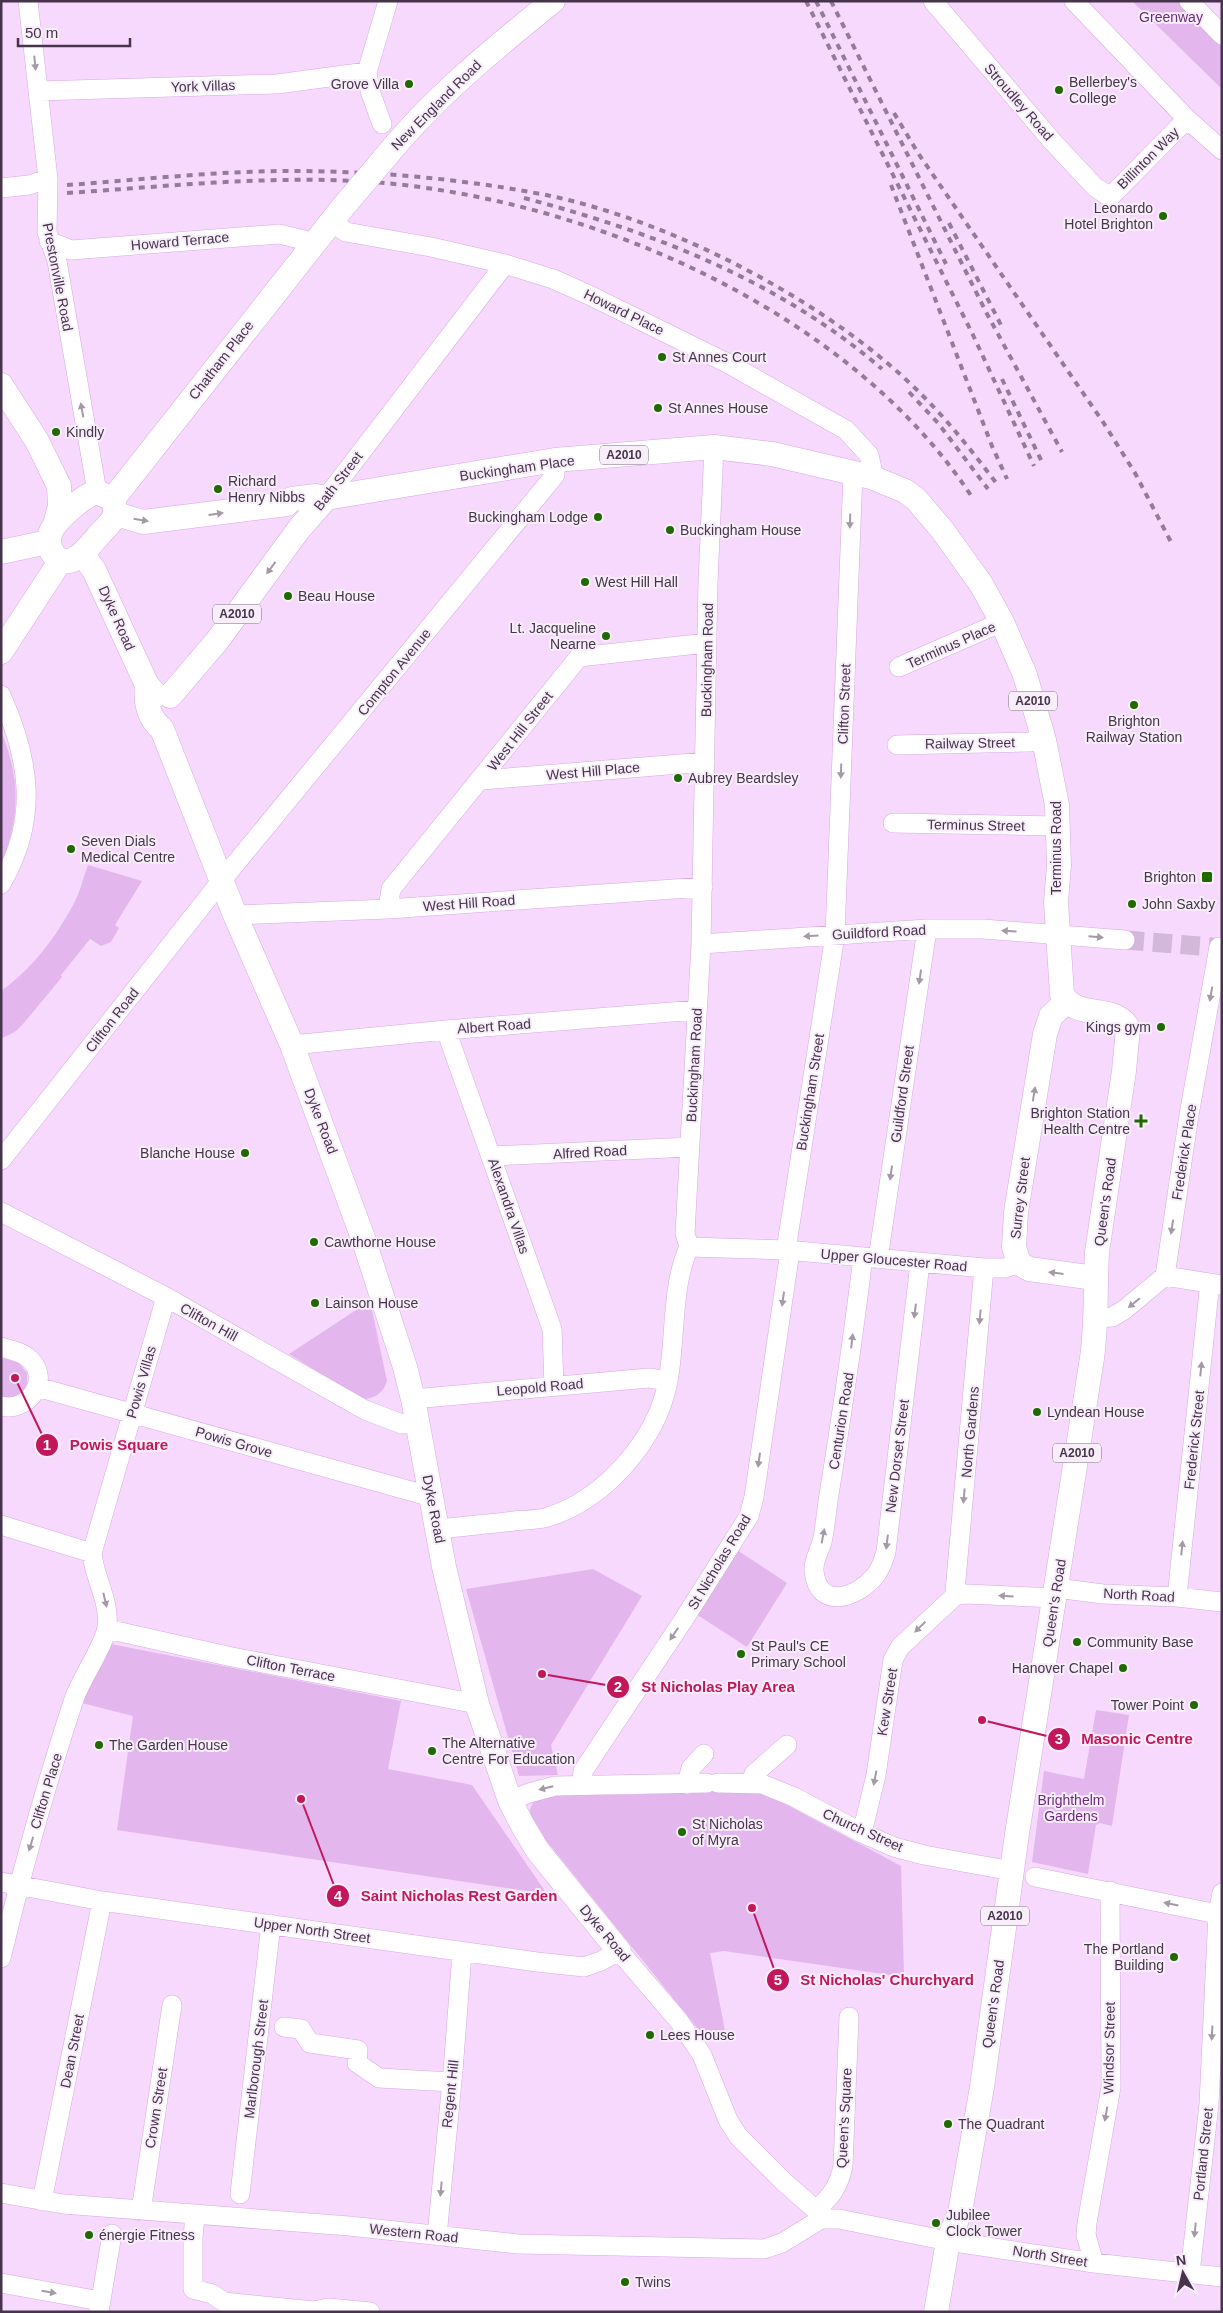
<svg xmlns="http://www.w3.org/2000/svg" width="1223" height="2313" viewBox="0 0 1223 2313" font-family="Arial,sans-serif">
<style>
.green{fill:#e3b6ee}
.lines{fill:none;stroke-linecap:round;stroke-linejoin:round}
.minor-tunnel{stroke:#d3b8da;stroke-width:19;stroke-dasharray:19 9;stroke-linecap:butt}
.minor-casing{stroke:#d8a9e4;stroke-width:20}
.major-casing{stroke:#d8a9e4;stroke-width:25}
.minor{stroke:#fff;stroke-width:19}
.major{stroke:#fff;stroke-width:24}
.rail{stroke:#937b99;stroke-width:4;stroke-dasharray:6 6;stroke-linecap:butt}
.major-bridge-casing{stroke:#d8a9e4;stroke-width:25;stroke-linecap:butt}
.major-bridge{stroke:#fff;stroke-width:24}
.oneway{fill:#a39aa6}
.poi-dot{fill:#206800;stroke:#f7eefa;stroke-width:2}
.labels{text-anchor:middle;stroke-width:4;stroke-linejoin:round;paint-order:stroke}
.shield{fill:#f7eefa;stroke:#7c6c80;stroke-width:1}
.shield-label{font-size:12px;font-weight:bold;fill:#47344c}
.park-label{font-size:14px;fill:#6e2a7e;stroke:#f7eefa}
.poi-label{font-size:14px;fill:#47344c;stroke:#f7eefa;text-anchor:start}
.street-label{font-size:14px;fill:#47344c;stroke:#f7eefa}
.leader{fill:none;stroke:#c2185b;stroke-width:2}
.callout-dot{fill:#c2185b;stroke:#f7eefa;stroke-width:2}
.mark-label{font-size:15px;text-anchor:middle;font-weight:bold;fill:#fff}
.callout-label{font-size:15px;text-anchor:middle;font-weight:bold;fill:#c2185b;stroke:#f7eefa;stroke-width:4;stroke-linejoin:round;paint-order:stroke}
</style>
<rect width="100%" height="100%" fill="#f6d9fd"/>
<path class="green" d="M1132,1H1178L1222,47V89Z
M1,731C21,780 20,816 1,866Z
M88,865L142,881L115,925L119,928L111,942L101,946L90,939L61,975L62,977L23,1024L16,1031L1,1039V991C31,970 56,937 73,905C80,893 83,878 88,865Z
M370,1301L387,1381C384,1392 375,1399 362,1399L289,1354Z
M1,1358L18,1362L27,1373V1388L17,1398H1Z
M737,1550L787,1583L747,1647L696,1614Z
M593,1569L642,1596L551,1745L558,1775L519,1776L466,1589Z
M106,1643L401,1701L388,1769L472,1785L547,1894L117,1830L133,1716L82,1703Z
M1096,1710L1129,1715L1112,1826L1100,1823L1096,1825L1088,1874L1032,1862L1044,1771L1084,1779Z
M759,1790L901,1866L904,1977L724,1951L710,1953L725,2031L705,2034L698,2029L533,1824C528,1812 529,1806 538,1797L566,1793L622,1795Z"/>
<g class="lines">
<path class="minor-tunnel" d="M1125,940L1213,947"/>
<defs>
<path id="minor" d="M28,1L48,179L47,232L57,261L97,492
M933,1L1052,141L1095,187L1110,197L1187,119
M1074,1L1187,119L1222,150
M1189,1L1222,35
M38,91L277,84L367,72
M382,124L370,91L367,72L388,1
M1,188L29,185L48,179
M331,222L346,232L431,247L505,264L553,279L589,295L729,364L846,430L869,455L872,469L871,477
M49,241L71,250L279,234L304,240L311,246
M326,498L505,264
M899,667L1002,622
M1,695C30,760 39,819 1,884
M897,745L1029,742L1044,740
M482,780L705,762
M893,823L1058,826
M388,909L391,889L579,657L707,643
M235,915L388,909L703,887
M701,944L927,929H983L1125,940
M446,1030L552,1329L554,1386
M292,1045L446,1030L697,1010
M491,1156L690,1147
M1,1160L222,880L555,475V460
M1,1212L166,1297L365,1410L402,1424L418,1423
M689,1247L786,1250L984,1268H1005L1019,1263
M786,1250L835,935L853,473
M863,1257C853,1339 841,1420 828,1501C826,1515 825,1529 822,1542C819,1552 813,1561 814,1571C818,1611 857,1598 875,1576C881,1569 883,1561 886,1552L920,1263
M878,1259L927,929
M1165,1276L1222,1285
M1097,1318L1112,1317L1124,1310L1165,1276L1189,1115L1219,947
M1,1347C10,1350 20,1351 27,1357C53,1376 30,1413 1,1406
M37,1387L432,1497
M413,1399L649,1378L668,1381
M1,1525L92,1553
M438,1529C464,1526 489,1524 514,1521C525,1520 538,1520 548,1517C605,1499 657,1440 668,1381C676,1338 671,1286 689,1247L685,1233L701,944L708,582L714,447
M1056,1588L1103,1594L1177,1597L1222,1602
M956,1595L955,1591L984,1268
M1177,1597L1209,1291L1206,1284
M107,1629L232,1657L477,1704
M718,1783L762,1784L794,1797L862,1833L894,1847L924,1855L1012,1871
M751,1783L754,1774L787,1745
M687,1784L691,1768L704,1754
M582,1785L583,1771L686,1616L749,1516L754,1497L790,1251
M510,1801L529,1793L555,1786L707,1783
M862,1833L876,1775L893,1660L900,1647L956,1595L966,1594L1055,1598
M1035,1877L1222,1915
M1,1882L102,1901L537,1962L584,1967L601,1961L619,1951L679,2021L702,2055L728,2120L738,2136L784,2182L816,2210L821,2219
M1,1958C22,1871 46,1784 74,1699C81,1679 105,1644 107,1627C110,1600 94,1578 92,1553L166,1297
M284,2027L301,2029L310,2043L358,2050L357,2063L379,2078L452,2082
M1,2193L63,2204L349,2226L518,2244L764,2249L782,2243L821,2219
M240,2194L271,1924
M42,2201L102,1901
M816,2210C831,2197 839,2186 843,2166L849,2017
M141,2211L172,2005
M195,2216L193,2237V2289L212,2294L224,2302L314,2311L328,2308L370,2312
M821,2219H839L948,2241L1094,2263L1222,2277
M437,2236L453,2071L462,1953
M1094,2263L1086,2235L1087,2223L1111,2087L1110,1891
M1190,2273L1209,2104L1218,1914L1222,1893
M1,2283L100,2301
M99,2312L112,2234"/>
<path id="major" d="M383,160C432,99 492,50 553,1
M1,385L37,441L59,486L60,506L55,525
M97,492L113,499C119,518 111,522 99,535C89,546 70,574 54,555C49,549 48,542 50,534C54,521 84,495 97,492Z
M113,499L343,207
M116,514L143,522L287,504L292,499L316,496L326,498L555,460L714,447L772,454L871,477L905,491L916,499L943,531L981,584L1002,622L1025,675L1044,740L1057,805L1059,865L1056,902L1062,994C1076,1021 1115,1003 1128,1028L1124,1071L1097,1252C1095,1288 1097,1323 1092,1358L1017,1834L982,2087L960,2212L948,2241L936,2312
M1,552L48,542
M82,554L94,570L147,685L156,695
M1,652L61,560
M147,685C145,701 148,718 162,729L235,915L292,1045L363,1238L405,1367L413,1399L444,1567L477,1704L510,1801L523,1826L538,1851L619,1951
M170,696L217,641L299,529L326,498
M1067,1001L1051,1016L1045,1034L1016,1212L1014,1247L1019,1263L1029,1269L1095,1278"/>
</defs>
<use href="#minor" class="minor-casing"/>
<use href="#major" class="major-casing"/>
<use href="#minor" class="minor"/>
<use href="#major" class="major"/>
<path class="rail" d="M806,1L973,335L1034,466
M816,1L946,264
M831,1L986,312L1062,452
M894,113L918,153L1103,422L1135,473L1172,544
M67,185C140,180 216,171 289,171C376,171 466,179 551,196C677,223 834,305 924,397C951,424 974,454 997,484
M891,185L992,446L1007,479
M67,193C173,186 279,174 385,183C599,203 851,313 972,497
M524,198C653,232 780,281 882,369
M949,223L1002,327
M1002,379L1042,462
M909,392L938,423L988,489"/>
<defs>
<path id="major-bridge" d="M343,207L383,160"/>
</defs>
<use href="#major-bridge" class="major-bridge-casing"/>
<use href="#major-bridge" class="major-bridge"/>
</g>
<defs><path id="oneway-solid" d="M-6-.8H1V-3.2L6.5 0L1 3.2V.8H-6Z" transform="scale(1.25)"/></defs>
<g class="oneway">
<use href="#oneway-solid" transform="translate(35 63) rotate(84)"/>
<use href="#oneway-solid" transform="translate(82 410) rotate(-100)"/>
<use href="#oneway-solid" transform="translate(216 514) rotate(-8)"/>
<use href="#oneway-solid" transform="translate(141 520) rotate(9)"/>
<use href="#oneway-solid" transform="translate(850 521) rotate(92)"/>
<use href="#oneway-solid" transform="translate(271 568) rotate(126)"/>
<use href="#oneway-solid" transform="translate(841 771) rotate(92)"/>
<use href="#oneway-solid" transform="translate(1009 931) rotate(-176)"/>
<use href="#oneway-solid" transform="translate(811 936) rotate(176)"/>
<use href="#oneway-solid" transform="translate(1096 937) rotate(5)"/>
<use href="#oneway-solid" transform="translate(920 977) rotate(98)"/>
<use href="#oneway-solid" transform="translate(1211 994) rotate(100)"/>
<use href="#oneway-solid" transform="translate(1034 1094) rotate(-81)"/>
<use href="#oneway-solid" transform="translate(891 1173) rotate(98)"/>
<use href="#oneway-solid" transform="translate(1172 1227) rotate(99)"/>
<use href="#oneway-solid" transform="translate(1056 1273) rotate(-173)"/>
<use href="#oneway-solid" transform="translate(783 1299) rotate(98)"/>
<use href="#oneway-solid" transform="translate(1134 1303) rotate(141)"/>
<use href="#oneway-solid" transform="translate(915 1311) rotate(97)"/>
<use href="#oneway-solid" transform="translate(980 1317) rotate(95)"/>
<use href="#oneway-solid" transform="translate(852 1341) rotate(-83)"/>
<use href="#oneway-solid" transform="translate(1201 1369) rotate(-84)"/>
<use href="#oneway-solid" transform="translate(759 1460) rotate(98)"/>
<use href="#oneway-solid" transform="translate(964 1496) rotate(95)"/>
<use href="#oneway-solid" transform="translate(823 1536) rotate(-79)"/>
<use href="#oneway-solid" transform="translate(887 1542) rotate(97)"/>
<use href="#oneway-solid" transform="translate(1182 1548) rotate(-84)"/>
<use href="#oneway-solid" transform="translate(1006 1596) rotate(-177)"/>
<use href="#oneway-solid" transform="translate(105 1600) rotate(77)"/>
<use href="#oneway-solid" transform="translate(920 1627) rotate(136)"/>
<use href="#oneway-solid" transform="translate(674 1634) rotate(124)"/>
<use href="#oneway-solid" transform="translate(875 1778) rotate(101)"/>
<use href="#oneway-solid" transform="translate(546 1788) rotate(166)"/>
<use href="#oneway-solid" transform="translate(31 1844) rotate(107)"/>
<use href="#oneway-solid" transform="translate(1171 1904) rotate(-168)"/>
<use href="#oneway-solid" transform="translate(1212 2033) rotate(93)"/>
<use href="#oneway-solid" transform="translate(1106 2114) rotate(100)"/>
<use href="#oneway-solid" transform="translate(441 2189) rotate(95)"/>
<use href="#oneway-solid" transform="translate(1195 2230) rotate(96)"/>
<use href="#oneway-solid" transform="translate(49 2292) rotate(10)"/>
</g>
<g class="poi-dot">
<circle cx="409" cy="84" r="5"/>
<circle cx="1059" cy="90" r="5"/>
<circle cx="1163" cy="216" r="5"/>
<circle cx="662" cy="357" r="5"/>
<circle cx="658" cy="408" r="5"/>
<circle cx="56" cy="432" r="5"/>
<circle cx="218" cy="489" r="5"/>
<circle cx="598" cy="517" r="5"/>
<circle cx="670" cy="530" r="5"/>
<circle cx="585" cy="582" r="5"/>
<circle cx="288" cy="596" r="5"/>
<circle cx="606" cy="636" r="5"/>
<circle cx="1134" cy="705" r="5"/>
<circle cx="678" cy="778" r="5"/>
<circle cx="71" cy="849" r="5"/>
<rect x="1201" y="871" width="12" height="12" rx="2.5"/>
<circle cx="1132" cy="904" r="5"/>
<circle cx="1161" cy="1027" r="5"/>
<path d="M1138.5 1113.5h5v5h5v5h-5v5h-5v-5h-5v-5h5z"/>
<circle cx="245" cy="1153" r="5"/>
<circle cx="314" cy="1242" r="5"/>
<circle cx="315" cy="1303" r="5"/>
<circle cx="1037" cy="1412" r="5"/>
<circle cx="1077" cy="1642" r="5"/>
<circle cx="741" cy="1654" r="5"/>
<circle cx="1123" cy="1668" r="5"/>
<circle cx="1194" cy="1705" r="5"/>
<circle cx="99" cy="1745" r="5"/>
<circle cx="432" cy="1751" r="5"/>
<circle cx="682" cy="1832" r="5"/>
<circle cx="1174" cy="1957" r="5"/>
<circle cx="650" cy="2035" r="5"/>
<circle cx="948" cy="2124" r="5"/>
<circle cx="936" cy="2223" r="5"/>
<circle cx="89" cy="2235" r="5"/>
<circle cx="625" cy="2282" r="5"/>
</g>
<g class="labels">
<g class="shield">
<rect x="600" y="445.5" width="48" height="19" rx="4"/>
<rect x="213" y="604.5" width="48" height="19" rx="4"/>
<rect x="1009" y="691.5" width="48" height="19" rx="4"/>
<rect x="1053" y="1443.5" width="48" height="19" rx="4"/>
<rect x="981" y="1906.5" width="48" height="19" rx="4"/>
</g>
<g class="shield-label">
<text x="624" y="459">A2010</text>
<text x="237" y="618">A2010</text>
<text x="1033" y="705">A2010</text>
<text x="1077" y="1457">A2010</text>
<text x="1005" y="1920">A2010</text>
</g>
<g class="park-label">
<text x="1171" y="22">Greenway</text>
<text x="1071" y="1805">Brighthelm<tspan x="1071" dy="16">Gardens</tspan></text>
</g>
<g class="poi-label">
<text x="1069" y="87">Bellerbey's<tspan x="1069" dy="16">College</tspan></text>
<text x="399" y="89" text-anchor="end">Grove Villa</text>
<text x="1153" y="213" text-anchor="end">Leonardo<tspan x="1153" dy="16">Hotel Brighton</tspan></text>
<text x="672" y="362">St Annes Court</text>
<text x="668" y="413">St Annes House</text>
<text x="66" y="437">Kindly</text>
<text x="228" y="486">Richard<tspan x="228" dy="16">Henry Nibbs</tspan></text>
<text x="588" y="522" text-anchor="end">Buckingham Lodge</text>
<text x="680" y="535">Buckingham House</text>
<text x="595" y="587">West Hill Hall</text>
<text x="298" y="601">Beau House</text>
<text x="596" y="633" text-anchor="end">Lt. Jacqueline<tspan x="596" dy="16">Nearne</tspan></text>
<text x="1134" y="726" text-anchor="middle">Brighton<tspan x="1134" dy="16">Railway Station</tspan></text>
<text x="688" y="783">Aubrey Beardsley</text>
<text x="81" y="846">Seven Dials<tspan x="81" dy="16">Medical Centre</tspan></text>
<text x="1196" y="882" text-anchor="end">Brighton</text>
<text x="1142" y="909">John Saxby</text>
<text x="1151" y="1032" text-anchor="end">Kings gym</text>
<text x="1130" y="1118" text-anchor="end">Brighton Station<tspan x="1130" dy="16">Health Centre</tspan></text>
<text x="235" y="1158" text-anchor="end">Blanche House</text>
<text x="324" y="1247">Cawthorne House</text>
<text x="325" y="1308">Lainson House</text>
<text x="1047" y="1417">Lyndean House</text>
<text x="1087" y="1647">Community Base</text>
<text x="751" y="1651">St Paul's CE<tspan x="751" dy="16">Primary School</tspan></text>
<text x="1113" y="1673" text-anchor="end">Hanover Chapel</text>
<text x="1184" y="1710" text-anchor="end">Tower Point</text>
<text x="442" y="1748">The Alternative<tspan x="442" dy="16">Centre For Education</tspan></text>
<text x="109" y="1750">The Garden House</text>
<text x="692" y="1829">St Nicholas<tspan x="692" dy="16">of Myra</tspan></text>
<text x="1164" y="1954" text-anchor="end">The Portland<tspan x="1164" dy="16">Building</tspan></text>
<text x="660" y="2040">Lees House</text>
<text x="958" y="2129">The Quadrant</text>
<text x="946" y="2220">Jubilee<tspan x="946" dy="16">Clock Tower</tspan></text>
<text x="99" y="2240">énergie Fitness</text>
<text x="635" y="2287">Twins</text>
</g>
<g class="street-label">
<text transform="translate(203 86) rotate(-2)" y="5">York Villas</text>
<text transform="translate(1019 102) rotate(49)" y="5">Stroudley Road</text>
<text transform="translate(436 105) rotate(-45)" y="5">New England Road</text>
<text transform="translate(1148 158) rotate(-45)" y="5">Billinton Way</text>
<text transform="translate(180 241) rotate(-5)" y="5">Howard Terrace</text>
<text transform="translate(58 277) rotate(79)" y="5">Prestonville Road</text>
<text transform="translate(624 312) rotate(26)" y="5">Howard Place</text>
<text transform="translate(221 360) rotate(-52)" y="5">Chatham Place</text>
<text transform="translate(517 468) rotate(-8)" y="5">Buckingham Place</text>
<text transform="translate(338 481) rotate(-52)" y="5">Bath Street</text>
<text transform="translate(117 618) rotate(66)" y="5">Dyke Road</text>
<text transform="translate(951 645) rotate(-24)" y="5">Terminus Place</text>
<text transform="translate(707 660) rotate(-89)" y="5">Buckingham Road</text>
<text transform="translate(394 672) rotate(-51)" y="5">Compton Avenue</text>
<text transform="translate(844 704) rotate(-88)" y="5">Clifton Street</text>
<text transform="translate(520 731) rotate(-52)" y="5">West Hill Street</text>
<text transform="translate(970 743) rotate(-1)" y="5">Railway Street</text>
<text transform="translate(593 771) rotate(-5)" y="5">West Hill Place</text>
<text transform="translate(976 825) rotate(1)" y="5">Terminus Street</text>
<text transform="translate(1056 848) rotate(-90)" y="5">Terminus Road</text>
<text transform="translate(469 903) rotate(-4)" y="5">West Hill Road</text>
<text transform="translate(879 932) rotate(-3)" y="5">Guildford Road</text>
<text transform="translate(112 1020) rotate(-52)" y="5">Clifton Road</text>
<text transform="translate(494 1026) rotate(-4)" y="5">Albert Road</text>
<text transform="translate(694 1065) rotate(-87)" y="5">Buckingham Road</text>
<text transform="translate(810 1092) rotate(-81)" y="5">Buckingham Street</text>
<text transform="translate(902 1094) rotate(-82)" y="5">Guildford Street</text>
<text transform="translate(321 1121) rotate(69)" y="5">Dyke Road</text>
<text transform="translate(590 1152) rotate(-3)" y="5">Alfred Road</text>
<text transform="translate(1184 1152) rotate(-81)" y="5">Frederick Place</text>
<text transform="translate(1020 1198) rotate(-83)" y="5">Surrey Street</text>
<text transform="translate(1105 1202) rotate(-82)" y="5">Queen's Road</text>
<text transform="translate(509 1206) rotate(71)" y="5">Alexandra Villas</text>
<text transform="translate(894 1260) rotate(5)" y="5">Upper Gloucester Road</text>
<text transform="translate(209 1322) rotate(29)" y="5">Clifton Hill</text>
<text transform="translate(141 1382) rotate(-74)" y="5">Powis Villas</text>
<text transform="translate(540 1387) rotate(-5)" y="5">Leopold Road</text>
<text transform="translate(841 1421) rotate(-81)" y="5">Centurion Road</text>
<text transform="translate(970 1432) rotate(-85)" y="5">North Gardens</text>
<text transform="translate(1194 1440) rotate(-84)" y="5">Frederick Street</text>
<text transform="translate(234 1442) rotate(16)" y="5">Powis Grove</text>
<text transform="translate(897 1456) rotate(-83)" y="5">New Dorset Street</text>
<text transform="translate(434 1509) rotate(79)" y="5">Dyke Road</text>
<text transform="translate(719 1562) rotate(-59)" y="5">St Nicholas Road</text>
<text transform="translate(1139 1595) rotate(3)" y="5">North Road</text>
<text transform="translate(1054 1603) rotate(-81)" y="5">Queen's Road</text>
<text transform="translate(291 1668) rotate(11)" y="5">Clifton Terrace</text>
<text transform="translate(887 1702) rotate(-81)" y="5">Kew Street</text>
<text transform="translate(46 1791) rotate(-73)" y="5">Clifton Place</text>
<text transform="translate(863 1830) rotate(24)" y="5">Church Street</text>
<text transform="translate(312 1930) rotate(8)" y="5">Upper North Street</text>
<text transform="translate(605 1933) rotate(50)" y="5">Dyke Road</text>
<text transform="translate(993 2004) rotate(-82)" y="5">Queen's Road</text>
<text transform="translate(1109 2048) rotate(-89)" y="5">Windsor Street</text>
<text transform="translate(72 2051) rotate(-79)" y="5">Dean Street</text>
<text transform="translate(256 2059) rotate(-83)" y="5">Marlborough Street</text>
<text transform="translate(450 2094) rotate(-84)" y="5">Regent Hill</text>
<text transform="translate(156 2108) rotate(-81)" y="5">Crown Street</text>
<text transform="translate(844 2118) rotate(-87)" y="5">Queen's Square</text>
<text transform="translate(1203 2154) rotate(-84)" y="5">Portland Street</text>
<text transform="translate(414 2233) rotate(6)" y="5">Western Road</text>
<text transform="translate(1050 2256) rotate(9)" y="5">North Street</text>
</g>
</g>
<path class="leader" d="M15 1378L47 1445M542 1674L618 1687M982 1720L1059 1739M301 1799L338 1896M752 1908L778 1980"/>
<g class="callout-dot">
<circle cx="15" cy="1378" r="5"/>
<circle cx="542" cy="1674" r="5"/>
<circle cx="982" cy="1720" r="5"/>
<circle cx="301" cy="1799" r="5"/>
<circle cx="752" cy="1908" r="5"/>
<circle cx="47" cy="1445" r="12"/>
<circle cx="618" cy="1687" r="12"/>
<circle cx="1059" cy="1739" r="12"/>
<circle cx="338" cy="1896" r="12"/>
<circle cx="778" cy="1980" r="12"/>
</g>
<g class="mark-label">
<text x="47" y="1450">1</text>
<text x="618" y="1692">2</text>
<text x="1059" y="1744">3</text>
<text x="338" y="1901">4</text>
<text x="778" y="1985">5</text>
</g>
<g class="callout-label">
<text x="119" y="1450">Powis Square</text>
<text x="718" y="1692">St Nicholas Play Area</text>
<text x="1137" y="1744">Masonic Centre</text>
<text x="459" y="1901">Saint Nicholas Rest Garden</text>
<text x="887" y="1985">St Nicholas' Churchyard</text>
</g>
<rect width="1223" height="2313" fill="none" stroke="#47344c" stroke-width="5"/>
<g transform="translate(1183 2273) rotate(352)" stroke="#f7eefa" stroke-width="4" paint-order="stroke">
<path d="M0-4L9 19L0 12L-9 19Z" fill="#47344c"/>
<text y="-8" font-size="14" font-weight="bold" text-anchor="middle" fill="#47344c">N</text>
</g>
<path d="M18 38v8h112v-8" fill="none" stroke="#47344c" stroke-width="2.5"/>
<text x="25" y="38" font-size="15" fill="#47344c" stroke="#f7eefa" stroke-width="4" paint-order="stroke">50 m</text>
</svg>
